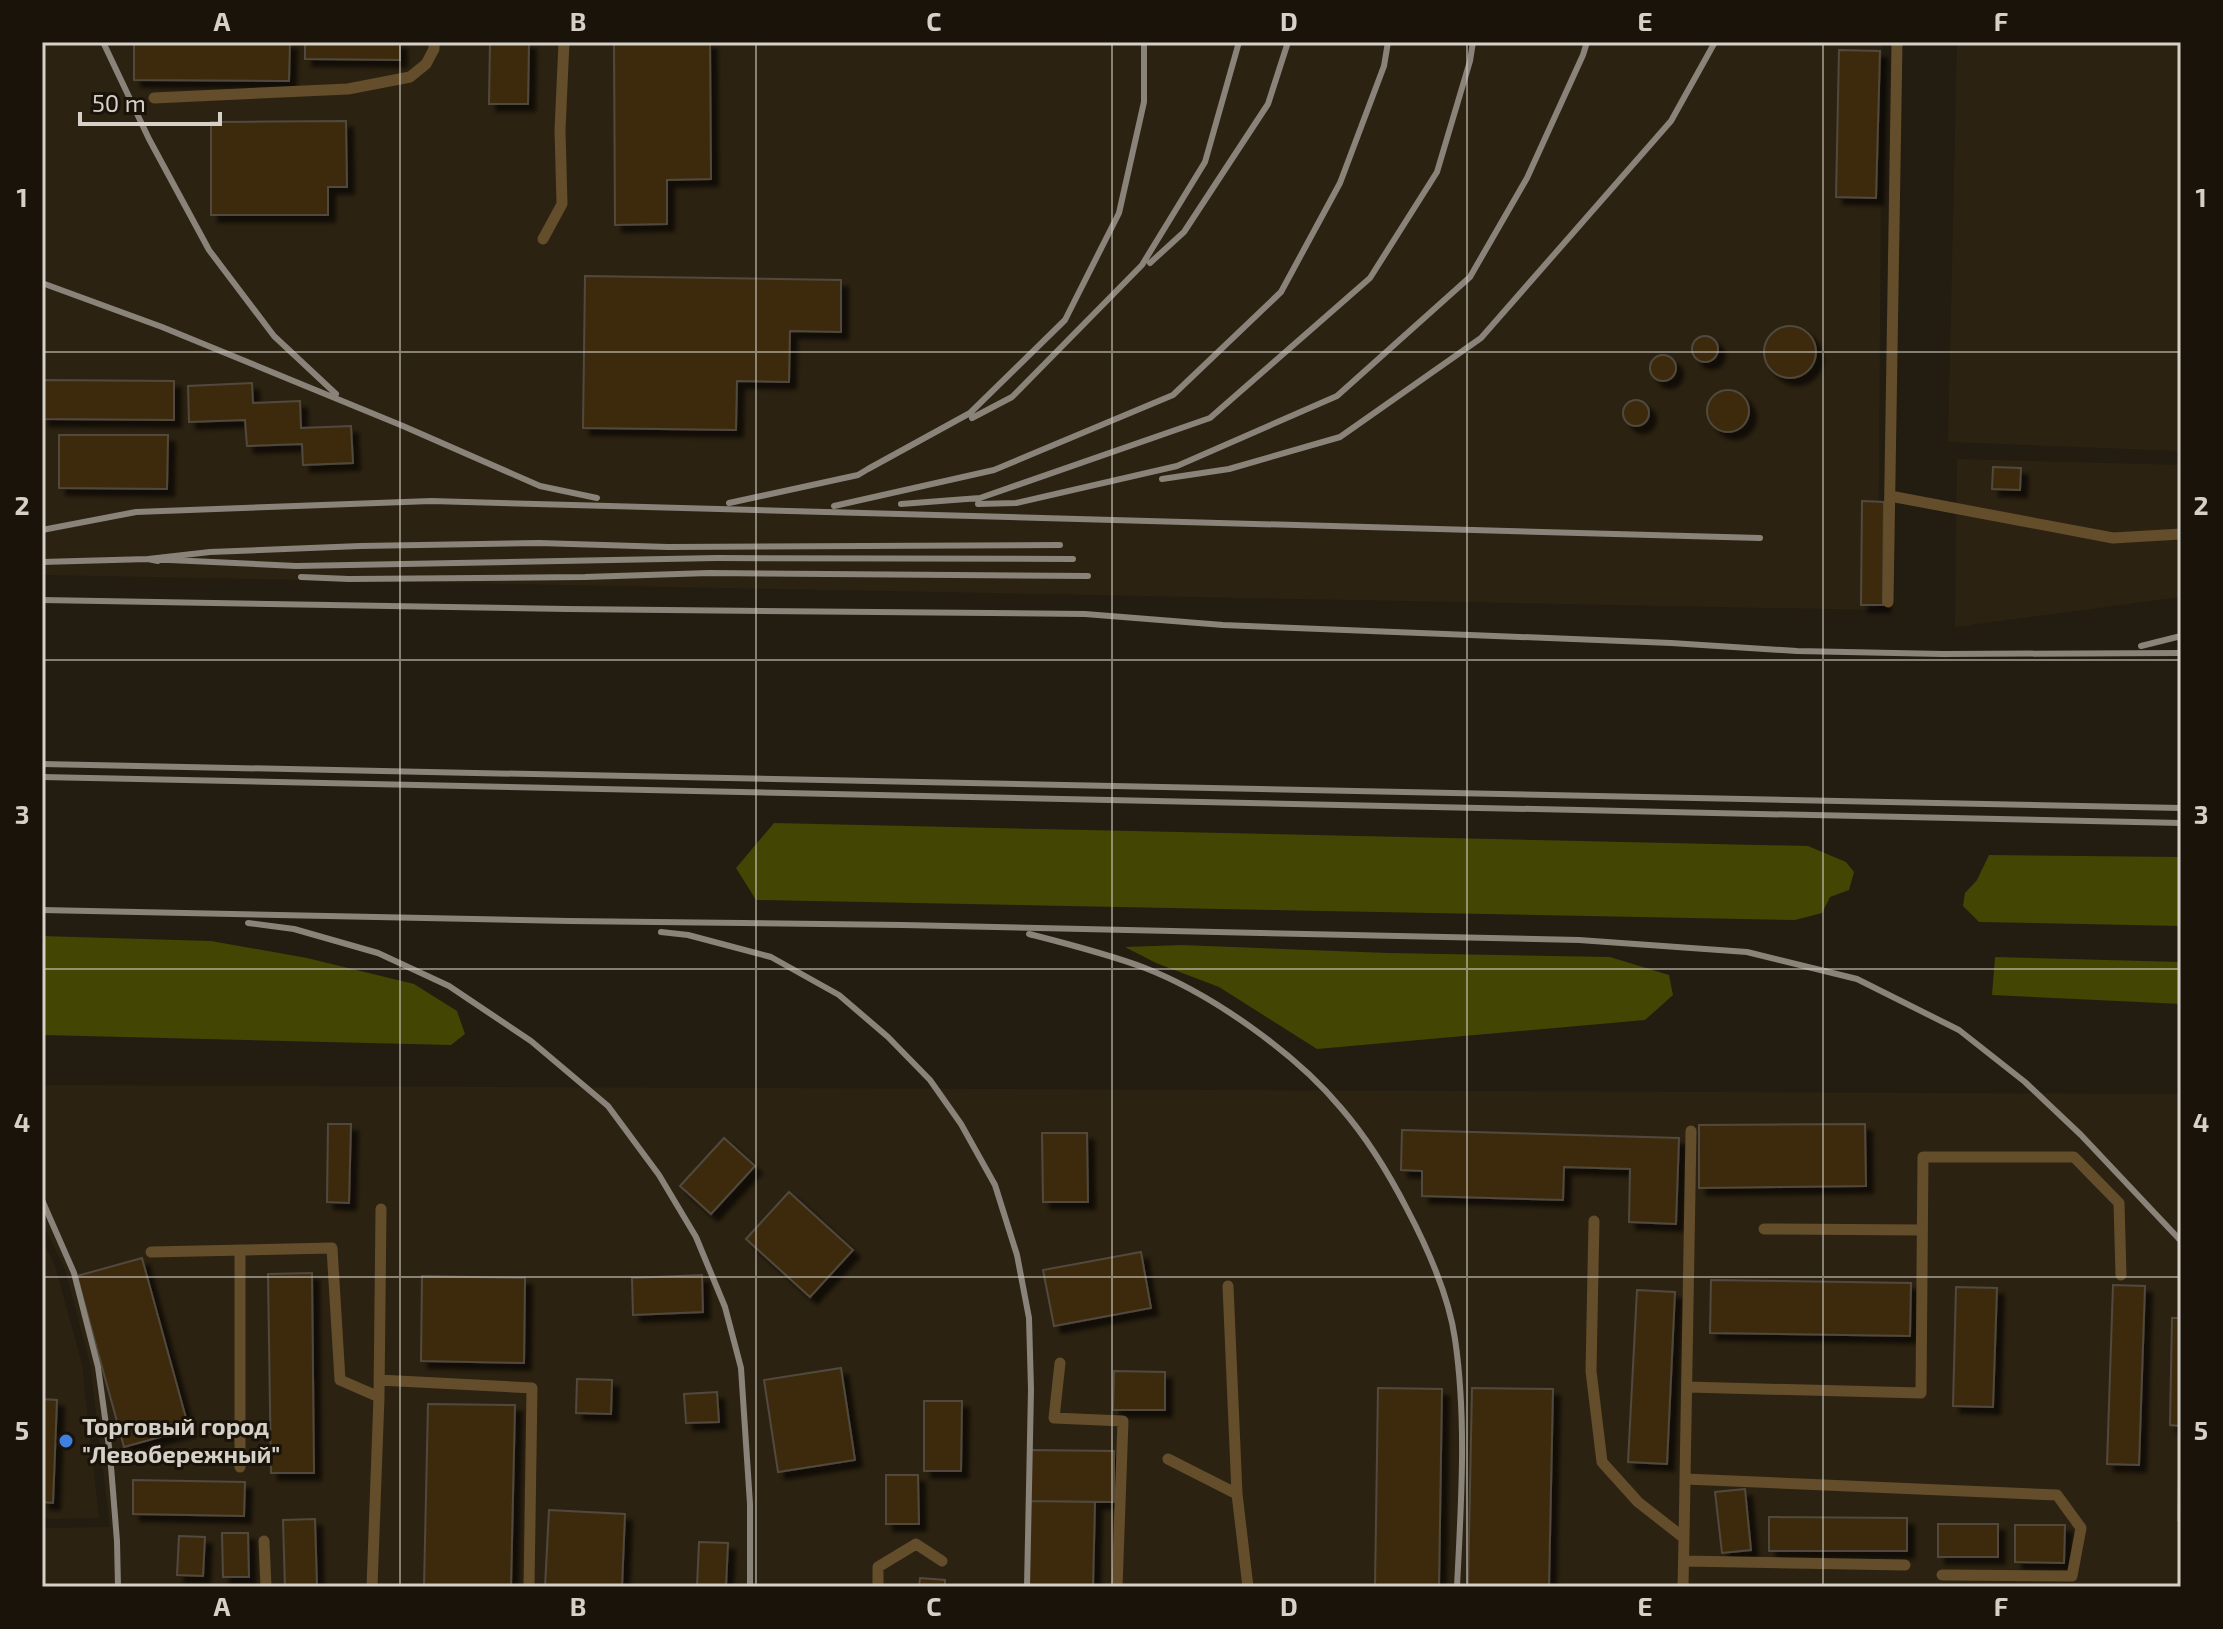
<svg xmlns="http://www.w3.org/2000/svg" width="2223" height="1629" viewBox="0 0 2223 1629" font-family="'Exo 2',sans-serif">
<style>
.built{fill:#2c2211}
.green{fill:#434503}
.building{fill:#3c2b0d;stroke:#51493d;stroke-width:2;filter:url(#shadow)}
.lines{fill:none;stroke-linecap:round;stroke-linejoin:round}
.service{stroke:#634d2b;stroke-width:11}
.rail{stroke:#89837a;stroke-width:6}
.grid{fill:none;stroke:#d5d1c9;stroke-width:2;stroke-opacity:0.55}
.shop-dot{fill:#3f7fe0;stroke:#1a1309;stroke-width:3}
.labels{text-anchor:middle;stroke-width:6;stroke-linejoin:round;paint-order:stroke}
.poi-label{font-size:24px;font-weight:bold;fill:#d5d1c9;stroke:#1a1309;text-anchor:start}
.neatline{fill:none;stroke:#d5d1c9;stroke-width:3}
.grid-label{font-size:26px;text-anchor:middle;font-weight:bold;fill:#d5d1c9}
</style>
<defs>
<filter id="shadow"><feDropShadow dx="7" dy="7" stdDeviation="2" flood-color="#0009"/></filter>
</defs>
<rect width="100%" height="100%" fill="#231c11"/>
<path class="built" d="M42,42H1882L1878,610L42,575Z
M1957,42H2181V451L1948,442Z
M1957,459L2181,465V597L1955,627Z
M42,1085L2181,1094V1587H42V1528L110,1527L90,1364L65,1269L42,1222Z
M42,1239L55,1266L82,1364L99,1518L42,1519Z"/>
<path class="green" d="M774,823L1808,846L1846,862L1854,872L1849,890L1830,897L1822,913L1795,920L756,900L736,868Z
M1989,855L2181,857V926L1979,922L1963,906L1965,893L1977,880Z
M42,936L211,941L307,958L414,984L457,1011L465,1034L451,1045L42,1035Z
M1181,945L1388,953L1610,957L1669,975L1673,995L1645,1020L1317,1049L1219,987L1156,963L1125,947Z
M1995,957L2181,962V1004L1992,995Z"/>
<path class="building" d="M134,42H290L289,81L134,80Z
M305,42H400V60L305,59Z
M490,42H529L528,104H489Z
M614,42H710L711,179L667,180V224L615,225Z
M1839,50L1880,51L1876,198L1836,197Z
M346,121L347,187H328V215H211V122Z
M585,276L841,280V332L790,331L789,382L737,381L736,430L583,428Z
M1764 352a26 26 0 1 1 52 0a26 26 0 1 1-52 0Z
M1692 349a13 13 0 1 1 26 0a13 13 0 1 1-26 0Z
M1650 368a13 13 0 1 1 26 0a13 13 0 1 1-26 0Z
M42,380L174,381V420L42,419Z
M252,383L253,403L300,401L301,428L351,426L353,463L303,465L302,444L247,446L245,420L189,422L188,386Z
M1707 411a21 21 0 1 1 42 0a21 21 0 1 1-42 0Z
M1623 413a13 13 0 1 1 26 0a13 13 0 1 1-26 0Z
M59,435H168L167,489L59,488Z
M1993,467L2021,468L2020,490L1992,489Z
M1862,501L1884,502L1883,605H1861Z
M328,1124H351L349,1203L327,1202Z
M1865,1124L1866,1186L1699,1188V1125Z
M1402,1130L1679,1138L1676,1224L1629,1222L1630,1169L1564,1167L1563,1200L1422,1196V1171L1401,1170Z
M1042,1133H1087L1088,1202H1043Z
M724,1138L755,1166L711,1214L680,1186Z
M789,1192L853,1250L810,1297L746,1239Z
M1141,1252L1151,1308L1054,1326L1043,1270Z
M142,1258L189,1429L124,1447L77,1276Z
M312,1273L314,1473H271L268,1274Z
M702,1275L703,1312L633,1315L632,1278Z
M422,1276L525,1278L524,1363L421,1361Z
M1711,1280L1911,1283L1910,1336L1710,1333Z
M2113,1285L2145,1286L2139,1465L2107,1464Z
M1956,1287L1997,1288L1993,1407L1953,1406Z
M1637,1290L1675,1292L1667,1464L1628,1462Z
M2172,1318H2181V1520H2178L2180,1426L2170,1425Z
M841,1368L855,1460L778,1472L764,1380Z
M1114,1371L1165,1372V1410H1113Z
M577,1379L612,1380L611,1414L576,1413Z
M1378,1388L1442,1389L1439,1587H1375Z
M1472,1388L1553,1389L1549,1587H1468Z
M717,1392L719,1422L686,1423L684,1394Z
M42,1399L57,1400L53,1503L42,1502Z
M924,1401H962L961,1471H924Z
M428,1404L515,1405L511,1587H424Z
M1029,1450L1114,1451V1502L1028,1501Z
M886,1475H918L919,1524H886Z
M133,1480L245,1482L244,1516L133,1514Z
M1745,1489L1751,1550L1722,1553L1715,1492Z
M1028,1501L1095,1502L1093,1587H1026Z
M549,1510L625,1514L622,1587H545Z
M1769,1517L1907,1518V1551H1769Z
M315,1519L317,1587H285L283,1520Z
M1938,1524H1998V1557H1938Z
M2015,1525H2065L2064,1563L2015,1562Z
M222,1533H248L249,1577H223Z
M179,1536L205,1537L203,1576L177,1575Z
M699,1542L728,1543L726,1587H697Z
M920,1578L945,1580V1587H919Z"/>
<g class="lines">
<path class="service" d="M154,98L348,89L410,77L426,64L434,49V42
M543,239L562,204L560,130L564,42
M1890,496L2113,538L2181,534
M1888,602L1897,42
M1594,1221L1591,1371L1602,1462L1638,1502L1684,1538L1683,1587
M1764,1229L1922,1230
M240,1250V1467
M151,1252L332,1248L340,1380L379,1397
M1228,1286L1237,1494L1248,1587
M1060,1363L1054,1418L1123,1421L1117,1587
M379,1380L532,1388L529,1587
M1687,1387L1921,1393L1923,1157H2074L2119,1203L2121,1275
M1168,1459L1237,1494
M1685,1479L2057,1495L2081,1528L2072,1576L1942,1575
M1684,1538L1691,1131
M264,1541L266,1587
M1684,1561L1905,1565
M372,1587L379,1397L381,1209
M878,1587V1567L916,1544L942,1561"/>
<path class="rail" d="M103,42L149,139L209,250L274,336L336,394
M1150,263L1184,232L1268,104L1288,42
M42,283L162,327L403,426L540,486L597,498
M972,418L1012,397L1142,265L1205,162L1239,42
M1162,479L1229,469L1340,437L1481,338L1671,121L1715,42
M729,503L858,475L868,469L970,413L1065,320L1119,213L1144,102V42
M901,504L980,498L1210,418L1370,278L1437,172L1470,61L1473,42
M978,504L1016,503L1177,466L1337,396L1470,277L1527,178L1583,55L1587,42
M834,506L994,470L1173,395L1281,292L1340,183L1384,66L1388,42
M42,530L136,512L431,501L1760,538
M1060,545L668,547L539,543L360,546L210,552L148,559L296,566L717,558L1073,559
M42,562L148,559L158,561
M301,577L349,579L585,577L709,573L1088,576
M42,600L567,609L1085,614L1223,625L1671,643L1797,651L1943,654L2181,653
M2141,646L2181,636
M42,764L2181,808
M42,777L2181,823
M42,910L569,921L903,925L1579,940L1747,952L1857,979L1959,1030L2025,1082L2081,1135L2181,1241
M248,923L294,929L378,953L449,986L531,1041L608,1106L659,1175L696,1237L725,1307L741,1368L750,1504V1587
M661,932L688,935L771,957L839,995L888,1037L930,1080L961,1124L995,1185L1017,1255L1029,1318L1031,1389L1027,1587
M1029,934C1068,944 1108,954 1145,968C1212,994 1295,1053 1341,1108C1367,1138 1389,1174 1407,1209C1427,1247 1449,1297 1455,1339C1467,1421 1461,1505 1457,1587
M42,1200L74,1273L98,1367L110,1454L117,1541L118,1587"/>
</g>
<path class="grid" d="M400,42V1587M756,42V1587M1112,42V1587M1467,42V1587M1823,42V1587M42,352H2181M42,660H2181M42,969H2181M42,1277H2181"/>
<circle class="shop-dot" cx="66" cy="1441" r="8"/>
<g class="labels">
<g class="poi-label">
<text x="82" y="1435">Торговый город<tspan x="82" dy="28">"Левобережный"</tspan></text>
</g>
</g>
<rect width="2223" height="1629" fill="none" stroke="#1a1309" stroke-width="88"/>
<path d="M80 112v12h140v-12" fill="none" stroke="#d5d1c9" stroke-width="4"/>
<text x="92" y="112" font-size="24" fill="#d5d1c9" stroke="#1a1309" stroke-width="6" paint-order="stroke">50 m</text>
<rect x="44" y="44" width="2135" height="1541" class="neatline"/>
<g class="grid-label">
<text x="222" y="31">A</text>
<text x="578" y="31">B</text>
<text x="934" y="31">C</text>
<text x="1289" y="31">D</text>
<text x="1645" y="31">E</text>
<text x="2001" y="31">F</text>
<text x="22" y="207">1</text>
<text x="2201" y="207">1</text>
<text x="22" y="515">2</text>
<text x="2201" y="515">2</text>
<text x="22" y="824">3</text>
<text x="2201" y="824">3</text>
<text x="22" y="1132">4</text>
<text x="2201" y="1132">4</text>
<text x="22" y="1440">5</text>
<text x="2201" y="1440">5</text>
<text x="222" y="1616">A</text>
<text x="578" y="1616">B</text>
<text x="934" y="1616">C</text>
<text x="1289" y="1616">D</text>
<text x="1645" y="1616">E</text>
<text x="2001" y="1616">F</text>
</g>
</svg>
